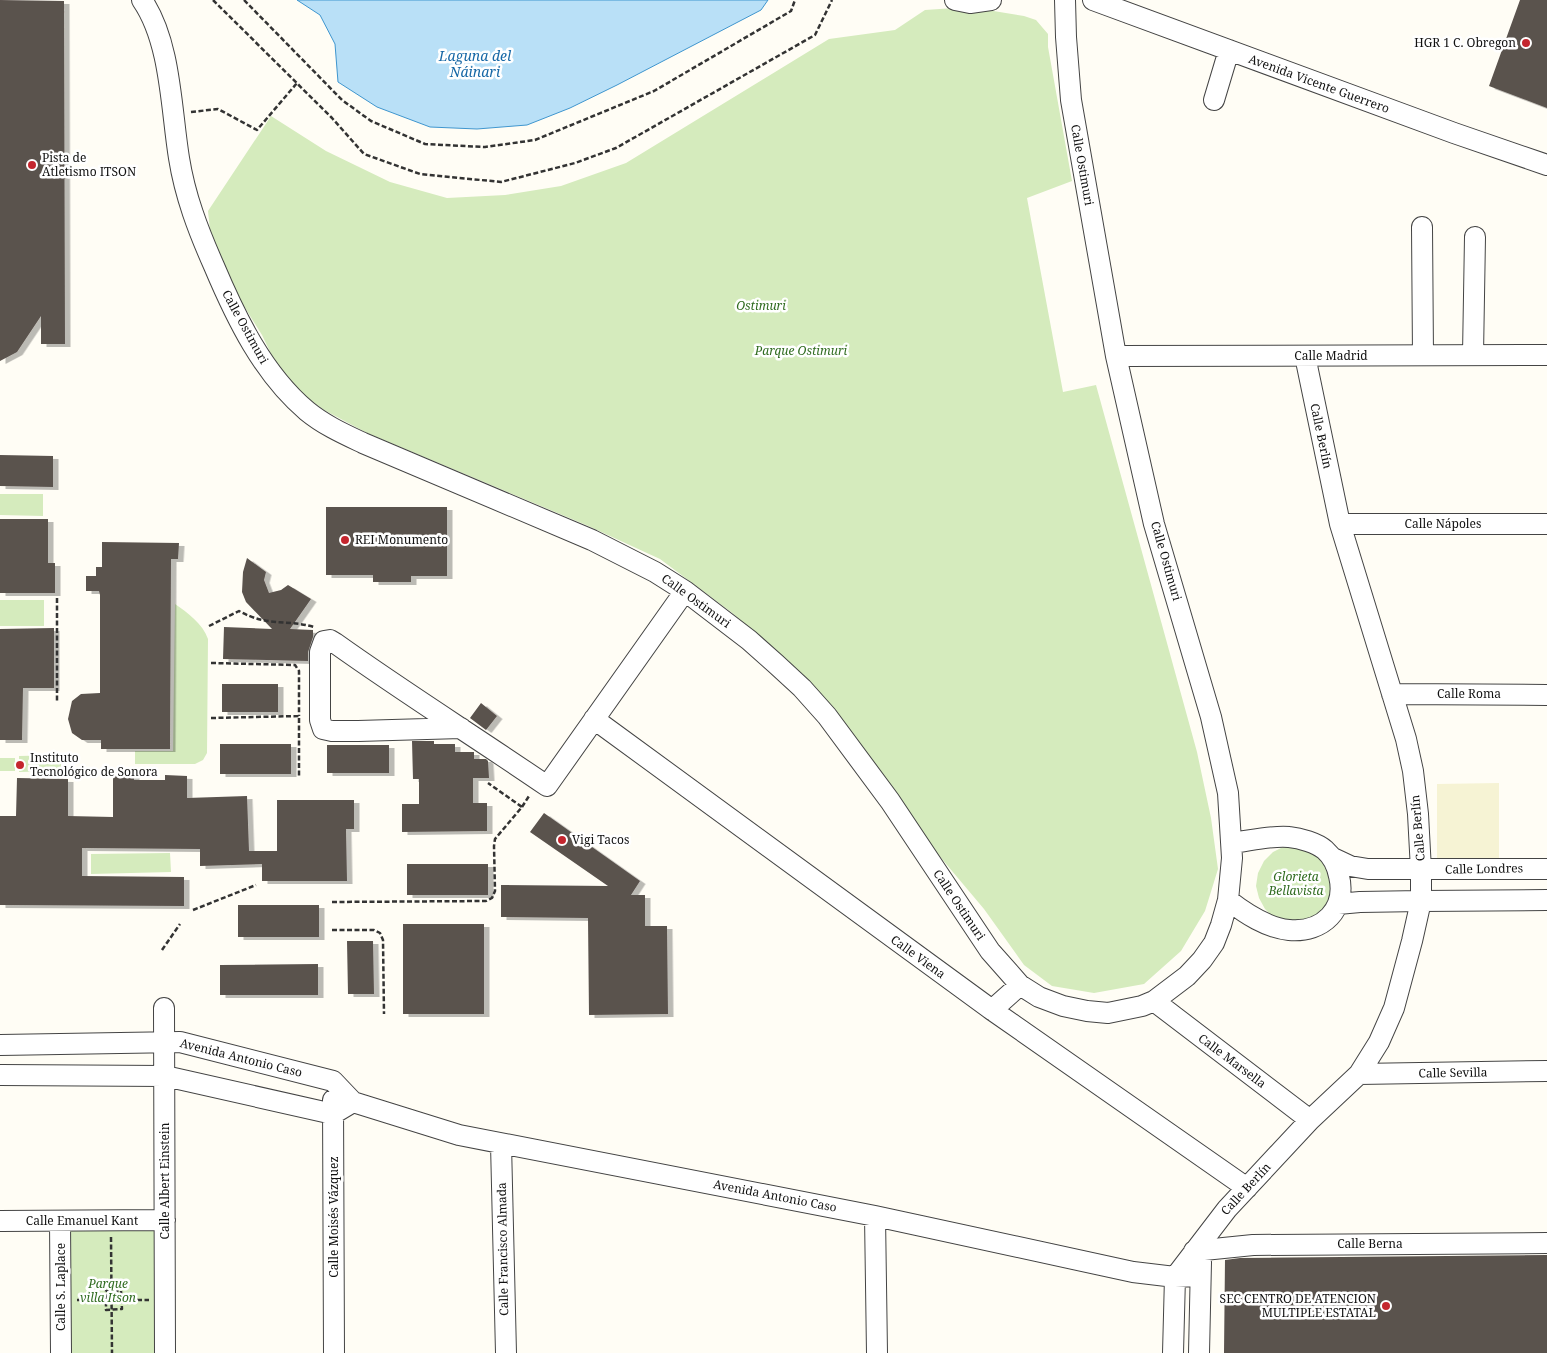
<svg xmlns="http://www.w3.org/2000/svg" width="1547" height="1353" viewBox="0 0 1547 1353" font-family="'Noto Serif',serif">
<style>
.farmland{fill:#f6f3d4}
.green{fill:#d5ebbd}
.water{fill:#b9e0f7;stroke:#3f96cf}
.building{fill:#5a524d;filter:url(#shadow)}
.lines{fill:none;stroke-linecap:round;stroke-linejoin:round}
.minor-casing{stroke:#444;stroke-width:22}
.path{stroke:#333;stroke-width:2.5;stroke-dasharray:5 2.5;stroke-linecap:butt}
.minor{stroke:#fff;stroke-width:20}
.poi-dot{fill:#c4262e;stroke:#fff;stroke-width:2}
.labels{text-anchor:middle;stroke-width:5;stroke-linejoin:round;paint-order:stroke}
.poi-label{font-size:12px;fill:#111;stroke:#fff;text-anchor:start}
.street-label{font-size:12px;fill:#111;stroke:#fff}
.park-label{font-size:12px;font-style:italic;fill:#2f6b1f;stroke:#fff}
.water-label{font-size:14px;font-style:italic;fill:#1768a6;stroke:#fff}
</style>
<defs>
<filter id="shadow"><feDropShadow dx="5.5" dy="3" stdDeviation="0" flood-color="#0004"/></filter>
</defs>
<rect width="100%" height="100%" fill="#fffdf5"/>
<path class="farmland" d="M1499,783V860L1437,861V784Z"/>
<path class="green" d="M969,7L1024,16L1036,20L1048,34V47L1072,181L1027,198L1063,392L1096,385L1197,752L1211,818L1218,869L1205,911L1181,951L1144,984L1094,993L1052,986L1024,965L984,909L915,827L850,731L796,668L731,612L660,559L586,525L367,433L324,410L295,389L273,358L262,335L237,295L210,230L208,211L271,116L326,151L390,182L447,198L505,195L561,186L626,163L829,39L895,30L925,10Z
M0,494H43V516L0,515Z
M0,600H44V626H0Z
M175,604C187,612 203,624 208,639L207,753L203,760L195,764H135V751H173Z
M61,755V771L19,772V756Z
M0,758H15V771H0Z
M1299,845L1323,855L1335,892L1322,914L1299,924L1274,918L1265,909L1259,898L1256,886L1258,873L1264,861L1273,852L1285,846Z
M170,853L171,872L91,874V854Z
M59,1229H157L158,1353H59Z"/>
<path class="water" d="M297,0H768L761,10L617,85L570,108L527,125L477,129L430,127L377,107L338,82L335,44L320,15Z"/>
<path class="building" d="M0,0L64,1L65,344H41V316L17,352L0,361Z
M1520,0H1547V108L1489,86Z
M0,455L53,456V487L0,486Z
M326,507H447V576H411V582H373V575H326Z
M0,519H48V563H55V593H0Z
M102,542L179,543L178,559H171L170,749H101V740H82L72,733L68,719L72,701L81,694L100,693V595L99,591H86V576H96V567H102Z
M247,558L266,572L264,580L269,593L281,590L288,585L311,599L290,629L313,630V637L308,652V661L223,659L224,627L272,629L246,602L242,592L243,572Z
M54,628V688H23L22,740H0V629Z
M222,684H278V712H222Z
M481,703L497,716L486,730L470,718Z
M412,741H434V744H455V752H474V759H486L488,761L489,778H473V803H487V831L402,832V804H419V779H413Z
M220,744H291V774H220Z
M327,745H389V773H327Z
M113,772L134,773V780H165V775L187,776V798L247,796L249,851H277V800H354V829H346L347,881H262V864L200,866V849L82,848V876L184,877V906L0,905V816H16L17,778L68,779V816L113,817Z
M544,813L640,881L631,895H645V926H667L668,1014L589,1015L588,918L501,917V885L608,886L530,832Z
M407,864H488V895H407Z
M238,905H319V937H238Z
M403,924H484V1014H403Z
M347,941H373L374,994H348Z
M318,964V995H220V965Z
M1547,1255V1353H1224L1225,1260L1240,1258Z"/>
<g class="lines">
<defs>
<path id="minor" d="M142,0C171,42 171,109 179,158C185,196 198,230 214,266C236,318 263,374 307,411C324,425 344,434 363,443L592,540L655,572L685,591L749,640L776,664L802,688L827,716L890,801L990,951L1020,985L1039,997L1063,1006L1087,1011L1108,1013L1142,1006L1154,1001L1187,976L1202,960L1214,943L1221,925L1228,900L1232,858L1228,793L1211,717L1154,524L1116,356L1071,100L1066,37L1065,0
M955,0L970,3L991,0
M1093,0L1454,133L1547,165
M1214,100L1229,50
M1422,227L1423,355
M1473,355L1475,237
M1116,356L1547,355
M1340,524H1547
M1392,694L1547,695
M594,719L992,1010L1247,1188
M461,728L358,731H332L323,729L320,720V652L324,641L330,640L335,643C405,693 477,738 547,786L685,591
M1333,858L1350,866L1368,869H1547
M1228,900C1246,914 1267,928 1289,930C1323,933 1347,909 1339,876C1337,866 1333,857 1325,850C1317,843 1300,838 1289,837C1273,835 1249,841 1232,843
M1338,904L1360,902L1421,901L1547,900
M1154,1001L1310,1120
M164,1008L165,1353
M992,1010L1020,985
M0,1045L180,1042L333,1081L353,1102L459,1135L875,1216L1133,1272L1175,1277L1199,1276
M1359,1074L1547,1071
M0,1075L165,1076L333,1114L353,1102
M333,1100L334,1353
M501,1144L506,1353
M875,1216L877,1353
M0,1221L165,1220
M60,1221L61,1353
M1194,1251L1253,1245L1547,1243
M1173,1353L1175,1277L1227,1209L1310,1120L1359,1074L1379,1042L1394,1008L1412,941L1421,901V870L1418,814L1413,771L1406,739L1340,524L1305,356
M1199,1353L1201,1262"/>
</defs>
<use href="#minor" class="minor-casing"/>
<path class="path" d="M213,0L332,118L364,154L420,174L501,182L575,163L616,148L815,35L832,0
M244,0L342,100L371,121L425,144L485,147L535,140L654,91L791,11L795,0
M191,112L218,109L257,130L297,83
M57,598V703
M209,626L239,611C268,627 286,619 314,627
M211,663L295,665L299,671V716
M211,718L299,716V778
M522,807L529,796
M332,902L486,901L492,898L495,891L494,846L495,839L522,807L488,783
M193,910L256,885
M332,930H374L380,933L383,940L384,1014
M162,950L180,924
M111,1237L112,1353
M106,1291H121L122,1309L106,1310Z
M77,1300H149"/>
<use href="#minor" class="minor"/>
</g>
<g class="poi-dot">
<circle cx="1526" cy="43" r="5"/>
<circle cx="32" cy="165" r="5"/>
<circle cx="345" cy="540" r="5"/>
<circle cx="20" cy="765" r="5"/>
<circle cx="562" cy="840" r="5"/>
<circle cx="1386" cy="1306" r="5"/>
</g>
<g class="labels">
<g class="poi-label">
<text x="1516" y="47" text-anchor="end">HGR 1 C. Obregon</text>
<text x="42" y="162">Pista de<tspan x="42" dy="14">Atletismo ITSON</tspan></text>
<text x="355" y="544">REI Monumento</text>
<text x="30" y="762">Instituto<tspan x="30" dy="14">Tecnológico de Sonora</tspan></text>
<text x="572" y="844">Vigi Tacos</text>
<text x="1376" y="1303" text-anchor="end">SEC CENTRO DE ATENCION<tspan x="1376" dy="14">MULTIPLE ESTATAL</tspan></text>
</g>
<g class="street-label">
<text transform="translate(1319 84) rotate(20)" y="4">Avenida Vicente Guerrero</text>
<text transform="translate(1082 165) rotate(80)" y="4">Calle Ostimuri</text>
<text transform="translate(245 327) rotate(61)" y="4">Calle Ostimuri</text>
<text x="1331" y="360">Calle Madrid</text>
<text transform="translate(1321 436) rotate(78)" y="4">Calle Berlín</text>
<text x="1443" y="528">Calle Nápoles</text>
<text transform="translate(1166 561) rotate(74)" y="4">Calle Ostimuri</text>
<text transform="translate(696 601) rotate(36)" y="4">Calle Ostimuri</text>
<text x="1469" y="698">Calle Roma</text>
<text transform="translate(1418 828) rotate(-95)" y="4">Calle Berlín</text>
<text transform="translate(1484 869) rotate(-1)" y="4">Calle Londres</text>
<text transform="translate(959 905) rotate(56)" y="4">Calle Ostimuri</text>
<text transform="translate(918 957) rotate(36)" y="4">Calle Viena</text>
<text transform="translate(241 1058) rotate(14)" y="4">Avenida Antonio Caso</text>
<text transform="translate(1232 1061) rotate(37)" y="4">Calle Marsella</text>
<text transform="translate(1453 1073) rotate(-1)" y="4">Calle Sevilla</text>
<text transform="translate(165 1181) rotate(-90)" y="4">Calle Albert Einstein</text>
<text transform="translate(1246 1189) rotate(-47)" y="4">Calle Berlín</text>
<text transform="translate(775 1196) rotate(11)" y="4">Avenida Antonio Caso</text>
<text transform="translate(334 1217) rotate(-90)" y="4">Calle Moisés Vázquez</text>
<text x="82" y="1225">Calle Emanuel Kant</text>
<text x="1370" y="1248">Calle Berna</text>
<text transform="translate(503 1249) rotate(-91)" y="4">Calle Francisco Almada</text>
<text transform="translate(61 1287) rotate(-90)" y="4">Calle S. Laplace</text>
</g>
<g class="park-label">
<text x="761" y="310">Ostimuri</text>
<text x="801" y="355">Parque Ostimuri</text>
<text x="1296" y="881">Glorieta<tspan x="1296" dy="14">Bellavista</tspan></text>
<text x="108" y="1288">Parque<tspan x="108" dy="14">villa Itson</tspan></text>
</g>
<g class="water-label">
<text x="475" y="61">Laguna del<tspan x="475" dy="16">Náinari</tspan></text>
</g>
</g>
</svg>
